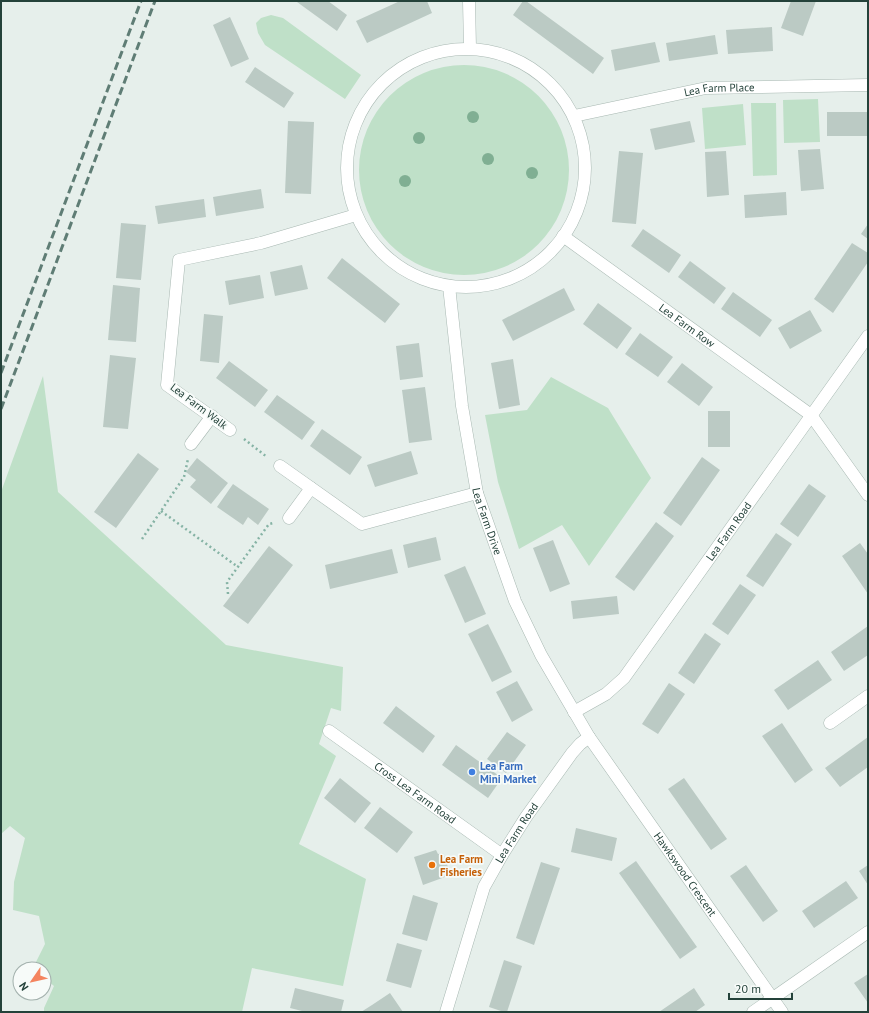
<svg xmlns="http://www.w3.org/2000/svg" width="869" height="1013" viewBox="0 0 869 1013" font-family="'PT Sans',sans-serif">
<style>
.green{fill:#bfe0c8}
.building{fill:#bbcac4}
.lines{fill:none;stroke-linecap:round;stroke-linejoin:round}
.minor-casing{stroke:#a8b8b2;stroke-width:13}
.path{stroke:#86b3a5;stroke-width:2.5;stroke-dasharray:2 3;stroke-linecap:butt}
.minor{stroke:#fff;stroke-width:12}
.rail{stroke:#5f7d75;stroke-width:3;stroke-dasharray:8 4;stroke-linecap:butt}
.tree{fill:#80af93}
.shop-dot{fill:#3f7fe0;stroke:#f7fbf9;stroke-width:1.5}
.food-dot{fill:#e8710a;stroke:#f7fbf9;stroke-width:1.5}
.labels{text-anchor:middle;stroke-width:3.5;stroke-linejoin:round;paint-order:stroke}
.street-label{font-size:11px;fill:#24423a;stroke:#f7fbf9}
.shop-label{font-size:11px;font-weight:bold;fill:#366cbe;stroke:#f7fbf9;text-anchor:start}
.food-label{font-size:11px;font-weight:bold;fill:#c56008;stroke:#f7fbf9;text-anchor:start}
</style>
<rect width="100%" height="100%" fill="#e6efeb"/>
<path class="green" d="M271,15L283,18L361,75L345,99L265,45L258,33L256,23L261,18Z
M359 170a105 105 0 1 1 210 0a105 105 0 1 1-210 0Z
M818,99L820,142L784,143L783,100Z
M751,103H776L777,175L753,176Z
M743,104L746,145L705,149L702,108Z
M43,376L58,492L226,645L343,667L341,711L331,708L319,744L336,756L299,844L366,879L343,986L252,968L242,1012H44V1008L54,986L44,978V969L33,968L45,944L39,916L13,910L14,882L25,838L10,826L1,834V492Z
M551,377L608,408L651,478L589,566L562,525L519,549L498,482L485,415L527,410Z"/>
<path class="building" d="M298,1H328L347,15L337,31L297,2Z
M400,1H427L432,13L367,43L356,21Z
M523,1H526L604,58L593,74L513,15Z
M791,1H816L803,36L781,28Z
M230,17L249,59L231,67L213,25Z
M772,27L773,51L728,54L726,30Z
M715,35L718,54L669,61L666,43Z
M655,42L660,62L615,71L611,50Z
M255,67L294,93L284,108L245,82Z
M827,112H868V136H827Z
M288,121L314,122L311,194L285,193Z
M690,121L695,142L655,150L650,129Z
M820,149L824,189L801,191L798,150Z
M619,151L643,153L636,224L612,222Z
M726,151L729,195L707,197L705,152Z
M261,189L264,208L216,216L213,197Z
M786,192L787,215L745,218L744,195Z
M204,199L206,217L158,224L155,206Z
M121,223L146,225L141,280L116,278Z
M868,224V239L861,234Z
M643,229L681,255L669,273L631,246Z
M852,243L868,253V262L833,313L814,299Z
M342,258L400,304L385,323L327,278Z
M690,261L726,288L714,304L678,277Z
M302,265L308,289L275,296L270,272Z
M260,275L264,298L229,305L225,281Z
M113,285L140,288L136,342L108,340Z
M564,288L575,310L513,341L502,320Z
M733,292L772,320L760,337L721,309Z
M598,303L632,328L617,349L583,324Z
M810,310L822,331L790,349L778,328Z
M204,314L223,316L219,363L200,361Z
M640,333L673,357L658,377L625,354Z
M419,343L423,377L400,380L396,346Z
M110,355L136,358L128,429L103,427Z
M513,359L520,405L499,409L491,363Z
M229,361L268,390L255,407L216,378Z
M682,363L713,387L699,406L667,382Z
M425,387L432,440L409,443L402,390Z
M277,395L315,422L302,440L264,412Z
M708,411H730V447H708Z
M322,429L362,457L350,475L310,446Z
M411,451L418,474L375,487L367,465Z
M138,453L159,469L116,528L94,512Z
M702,457L720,470L681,526L663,513Z
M197,458L228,483L211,504L190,487L196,480L186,472Z
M233,484L269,509L258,525L248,517L243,525L217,507Z
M809,484L826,496L798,537L780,524Z
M656,522L674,536L634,591L615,577Z
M776,533L792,544L763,587L746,576Z
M436,537L441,560L408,568L403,545Z
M553,540L570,584L550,592L533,548Z
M860,543L868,554V594L842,556Z
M269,546L293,565L248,624L223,606Z
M392,549L398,573L330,589L325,565Z
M465,566L486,614L465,623L444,575Z
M740,584L756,595L728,635L712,624Z
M617,596L619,614L573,619L571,601Z
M488,624L512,672L492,682L468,634Z
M868,626V655L844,671L831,652Z
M705,633L721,644L694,684L678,673Z
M818,660L832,680L788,710L774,690Z
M517,681L533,710L512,722L496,692Z
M669,683L685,694L658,734L642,724Z
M396,706L435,736L423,753L383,723Z
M782,723L813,770L795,783L762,736Z
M507,732L526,745L506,773L487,759Z
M868,737V767L840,787L825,768Z
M456,745L502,778L488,798L442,765Z
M340,778L371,803L355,823L324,798Z
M684,778L727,839L711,850L668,789Z
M380,807L413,832L397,853L364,828Z
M576,828L617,838L612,861L571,852Z
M436,850L438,854L443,853L450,873L444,874L445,877L423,885L414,857Z
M636,861L697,947L680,959L619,873Z
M541,862L560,868L534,945L516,938Z
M746,865L778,911L763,922L730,876Z
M868,865V885L859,871Z
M846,881L858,898L814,928L802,911Z
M413,895L438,903L427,941L402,934Z
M397,943L422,950L411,988L386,981Z
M504,960L522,966L507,1012H504L489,1007Z
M868,974V1003L854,983Z
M295,988L344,1000L341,1012H306L290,1008Z
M694,988L705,1005L695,1012H659Z
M390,993L403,1012H361L372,1005Z"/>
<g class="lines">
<defs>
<g id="minor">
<path d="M469,1L470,48"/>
<circle cx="466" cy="168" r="119"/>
<path id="s1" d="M574,116L706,88L868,85"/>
<path id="s2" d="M563,236L811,415L868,495"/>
<path id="s3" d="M449,286L462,406L477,493L515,601L541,655L589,737L782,1012"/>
<path d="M230,430L167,385L179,260L261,243L356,215"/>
<path d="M191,444L212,416"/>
<path d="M280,466L362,524L477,493"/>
<path d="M289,518L311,488"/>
<path id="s4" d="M574,712L606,694L624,678L868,336"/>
<path d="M830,723L868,696"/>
<path id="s5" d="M329,731L502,855"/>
<path id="s6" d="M446,1012L484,887L502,855L526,817L572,753L580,744L589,737"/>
<path d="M753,1012L868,932"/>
</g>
</defs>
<use href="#minor" class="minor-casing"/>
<path class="path" d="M244,439L267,457
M161,511L238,567
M142,539L184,477L188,459
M228,594L227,582L269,524L273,523"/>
<use href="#minor" class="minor"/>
<path class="rail" d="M1,373L141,1
M1,409L155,1"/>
</g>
<g class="tree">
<circle cx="473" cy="117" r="6"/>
<circle cx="419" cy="138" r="6"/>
<circle cx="488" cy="159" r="6"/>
<circle cx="532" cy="173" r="6"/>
<circle cx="405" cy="181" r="6"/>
</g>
<circle class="shop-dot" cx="472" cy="772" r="4"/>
<circle class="food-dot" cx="432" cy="865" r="4"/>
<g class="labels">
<g class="street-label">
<text dy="4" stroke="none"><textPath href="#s1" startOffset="148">Lea Farm Place</textPath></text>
<text dy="4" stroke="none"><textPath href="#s2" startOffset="153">Lea Farm Row</textPath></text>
<text transform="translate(199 406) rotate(37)" y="4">Lea Farm Walk</text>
<text dy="4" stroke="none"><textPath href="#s3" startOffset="239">Lea Farm Drive</textPath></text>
<text dy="4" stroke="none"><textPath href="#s4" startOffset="241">Lea Farm Road</textPath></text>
<text dy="4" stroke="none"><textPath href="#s5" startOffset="106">Cross Lea Farm Road</textPath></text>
<text dy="4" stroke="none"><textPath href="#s6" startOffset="194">Lea Farm Road</textPath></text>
<text dy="4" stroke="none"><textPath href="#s3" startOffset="646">Hawkswood Crescent</textPath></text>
</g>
<g class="shop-label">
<text x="480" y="770">Lea Farm<tspan x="480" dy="13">Mini Market</tspan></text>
</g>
<g class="food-label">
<text x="440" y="863">Lea Farm<tspan x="440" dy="13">Fisheries</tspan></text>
</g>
</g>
<rect width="869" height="1013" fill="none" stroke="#24423a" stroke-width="4"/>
<g transform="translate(32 981) rotate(236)"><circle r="19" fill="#f7fbf9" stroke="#a3b1ad"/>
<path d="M0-3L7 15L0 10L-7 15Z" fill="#f4845f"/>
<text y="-6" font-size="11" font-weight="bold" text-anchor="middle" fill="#24423a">N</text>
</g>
<path d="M729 993v6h63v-6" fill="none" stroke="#24423a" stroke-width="2"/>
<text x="735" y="993" font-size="12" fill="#24423a" stroke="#f7fbf9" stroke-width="3" paint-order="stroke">20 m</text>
</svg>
